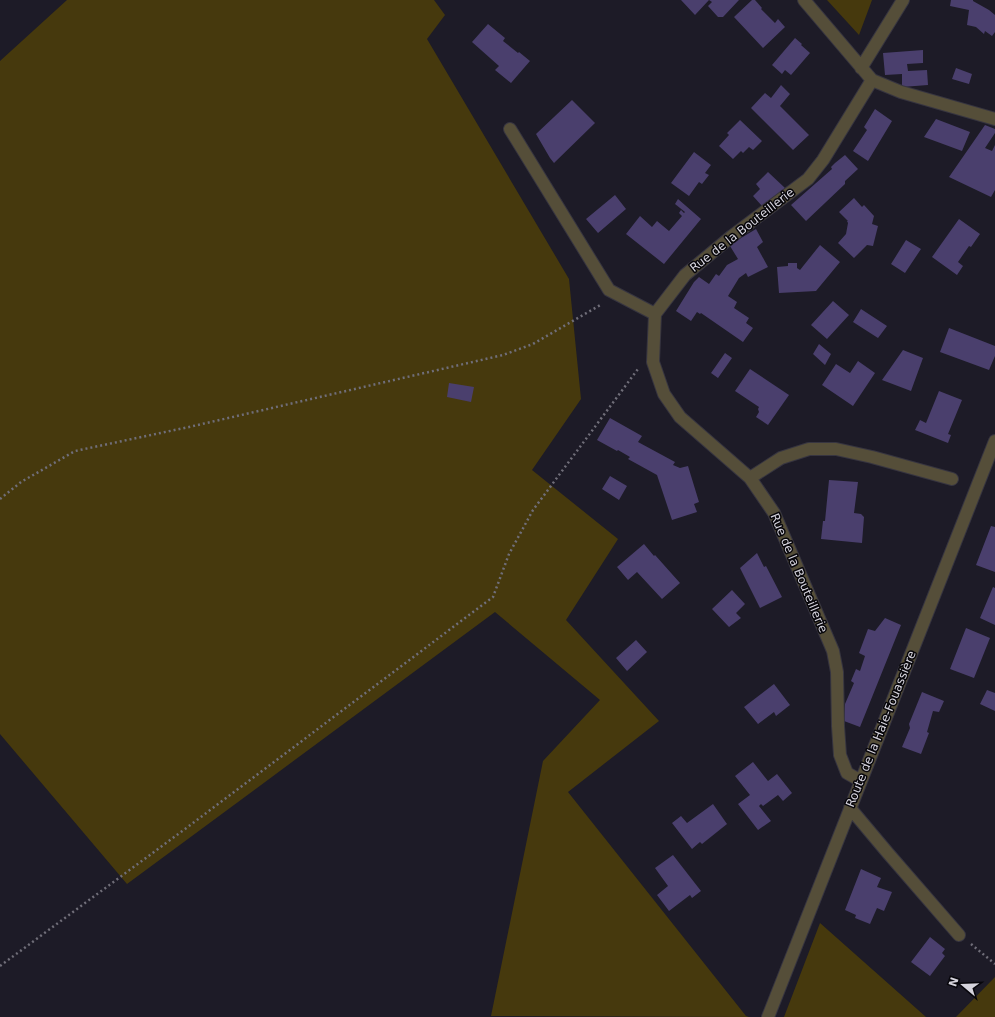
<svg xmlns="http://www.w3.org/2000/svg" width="995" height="1017" viewBox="0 0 995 1017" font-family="'DejaVu Sans',sans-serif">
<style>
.green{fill:#46390d}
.building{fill:#4a3f6d}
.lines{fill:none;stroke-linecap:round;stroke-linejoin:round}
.minor-casing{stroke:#373540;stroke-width:14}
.path{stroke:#706e79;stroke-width:2.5;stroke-dasharray:2 3;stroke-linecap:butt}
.minor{stroke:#554e39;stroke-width:12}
.labels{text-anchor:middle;stroke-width:3;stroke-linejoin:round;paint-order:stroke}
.street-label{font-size:12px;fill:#d6d4dd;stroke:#07060b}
</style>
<rect width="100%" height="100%" fill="#1d1b27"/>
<path class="green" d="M67,0H434L445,15L427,39L569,279L581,399L532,470L618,539L566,620L659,721L568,792L746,1016L749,1017L491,1016L543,761L600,700L495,612L127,884L0,734V61Z
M827,0H872L859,35Z
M820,923L926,1017H784Z
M995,977V1017H956Z"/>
<path class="building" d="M681,0H739L723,17H718L708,6L712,2L709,0L695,15Z
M752,0H755L762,8L761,9L775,23L778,19L785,27L763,48L734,17Z
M951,0H973V1L989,10L995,15V32L992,36L985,31L984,34L976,27L967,25L969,10L950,6Z
M488,24L505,38L503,41L518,53L519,52L530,61L511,83L495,70L499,66L472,42Z
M795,38L802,44L801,45L810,53L791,75L785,70L782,74L772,65Z
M923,50V63L907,64L908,71L927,70L928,85L902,87V74L885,75L883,53Z
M956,68L972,74L969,84L952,79Z
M781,85L790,94L780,106L809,135L793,150L751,108L765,93L771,98Z
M572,100L595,123L554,163L550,158L536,134Z
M875,109L892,121L868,161L853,151L867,130L864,127Z
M936,119L970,132L962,151L924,137Z
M740,120L762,141L753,150L749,147L743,153L741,151L733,159L719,146L729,135L727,133Z
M985,125L995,129V133L985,148L992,151L995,145V190L991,197L949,177Z
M694,152L711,165L705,173L709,175L702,184L699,182L689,196L671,183Z
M845,155L858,169L845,181V184L806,221L791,205L832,169L831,167L835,163Z
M768,172L785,188L775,197L762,206L753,196L760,189L756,184Z
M615,195L626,209L598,233L586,219Z
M854,198L862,207L864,205L874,216L872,224L878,226L873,246L867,245L854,258L838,243L846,234L848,223L847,221H848L839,212Z
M678,199L701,219L664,264L626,234L640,216L652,227L657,221L669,231L682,216L679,213L681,210L684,213L685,212L675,204Z
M959,219L980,234L971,247L969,246L958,262L963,266L957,275L932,257Z
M756,229L763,242L757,247L768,267L748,277L746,273L739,278L728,296L737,302L734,308L749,318L746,323L753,328L743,342L701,313L700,314L697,312L691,321L676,311L694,282L699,277L709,284L716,274L719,276L727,265L738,259L730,246L741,238Z
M906,240L921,249L905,273L891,264Z
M820,245L840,262L816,291L779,293L777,267L788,266V263H797V268L800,270Z
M833,301L849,315L827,339L811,325Z
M861,309L887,326L878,338L853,322Z
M949,328L995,346V356L989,370L940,352Z
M819,344L831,354L825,365L813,354Z
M903,350L923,358L911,391L882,380Z
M725,353L732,358L718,378L711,373Z
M858,361L875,373L853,406L822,385L836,364L850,373Z
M750,369L789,395L768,425L756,417L759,412L758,409L759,407L735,391Z
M449,383L474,387L471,402L447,397Z
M939,391L962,400L948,434L951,435L948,443L915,430L920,420L926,423Z
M610,418L642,436L638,442L675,462L673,465L680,468L688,466L699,502L694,504L697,512L672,520L657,475L628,459L630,457L618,450L617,451L597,440Z
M610,476L627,486L619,500L602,489Z
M829,480L858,482L854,513L861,514L864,517L862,543L821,539L823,521H825Z
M991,526L995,527V572L976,565Z
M644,544L654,556L655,555L680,583L662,599L637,572L628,580L617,567Z
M757,553L764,567L766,566L782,597L760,608L740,568Z
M993,587L995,588V625L980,618Z
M732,590L745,604L736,613L741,618L729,627L712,609Z
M885,618L901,625L860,727L844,721L845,704L854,683L851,681L856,669L860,671L865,656L859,653L868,629L875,631Z
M966,628L990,638L974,678L950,669Z
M636,640L647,652L627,671L616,658Z
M774,684L790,705L776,716L774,712L758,724L744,707Z
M987,690L995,693V711L980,704Z
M922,692L944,701L939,712L933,711L927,732L929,733L921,754L902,747L910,728L909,724Z
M753,762L768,781L777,774L792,793L783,801L778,795L763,806L761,804L759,806L771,821L758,830L738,804L750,795L735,776Z
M713,804L727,824L702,844L700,842L692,849L672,823L681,816L687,823Z
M673,855L701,891L692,898L690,895L669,911L657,895L668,886L655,868Z
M861,869L881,878L877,887L892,892L884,911L877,908L870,924L855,918L856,915L845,910Z
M930,937L945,949L942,953L945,956L930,976L911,962Z"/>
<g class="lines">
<defs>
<path id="minor" d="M804,0L872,80L901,92L995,119
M861,68L903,0
M510,129L609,290L655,314
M750,478L781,458L809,449H836L872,457L952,479
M861,781L847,773L840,755L838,726L837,672L833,651L774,513L750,478L680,417L664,394L653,362L655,314L685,275L732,236L808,179L823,160L872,80
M850,808L887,852L959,935
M768,1017L995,441"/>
</defs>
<use href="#minor" class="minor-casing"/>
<path class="path" d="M0,499L21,482L75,451L189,427L503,355L533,344L602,304
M971,944L995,964
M0,966L185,829L493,597L509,554L533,510L638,369"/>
<use href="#minor" class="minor"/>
</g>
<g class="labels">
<g class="street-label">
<text transform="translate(742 230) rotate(-38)" y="4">Rue de la Bouteillerie</text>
<text transform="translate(799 573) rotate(67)" y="4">Rue de la Bouteillerie</text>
<text transform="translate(881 729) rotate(-68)" y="4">Route de la Haie-Fouassière</text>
</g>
</g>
<g transform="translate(963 985) rotate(289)" stroke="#07060b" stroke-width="3" paint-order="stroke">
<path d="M0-3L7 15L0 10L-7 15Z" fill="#d6d4dd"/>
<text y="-6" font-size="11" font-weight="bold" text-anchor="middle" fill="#d6d4dd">N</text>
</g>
</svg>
